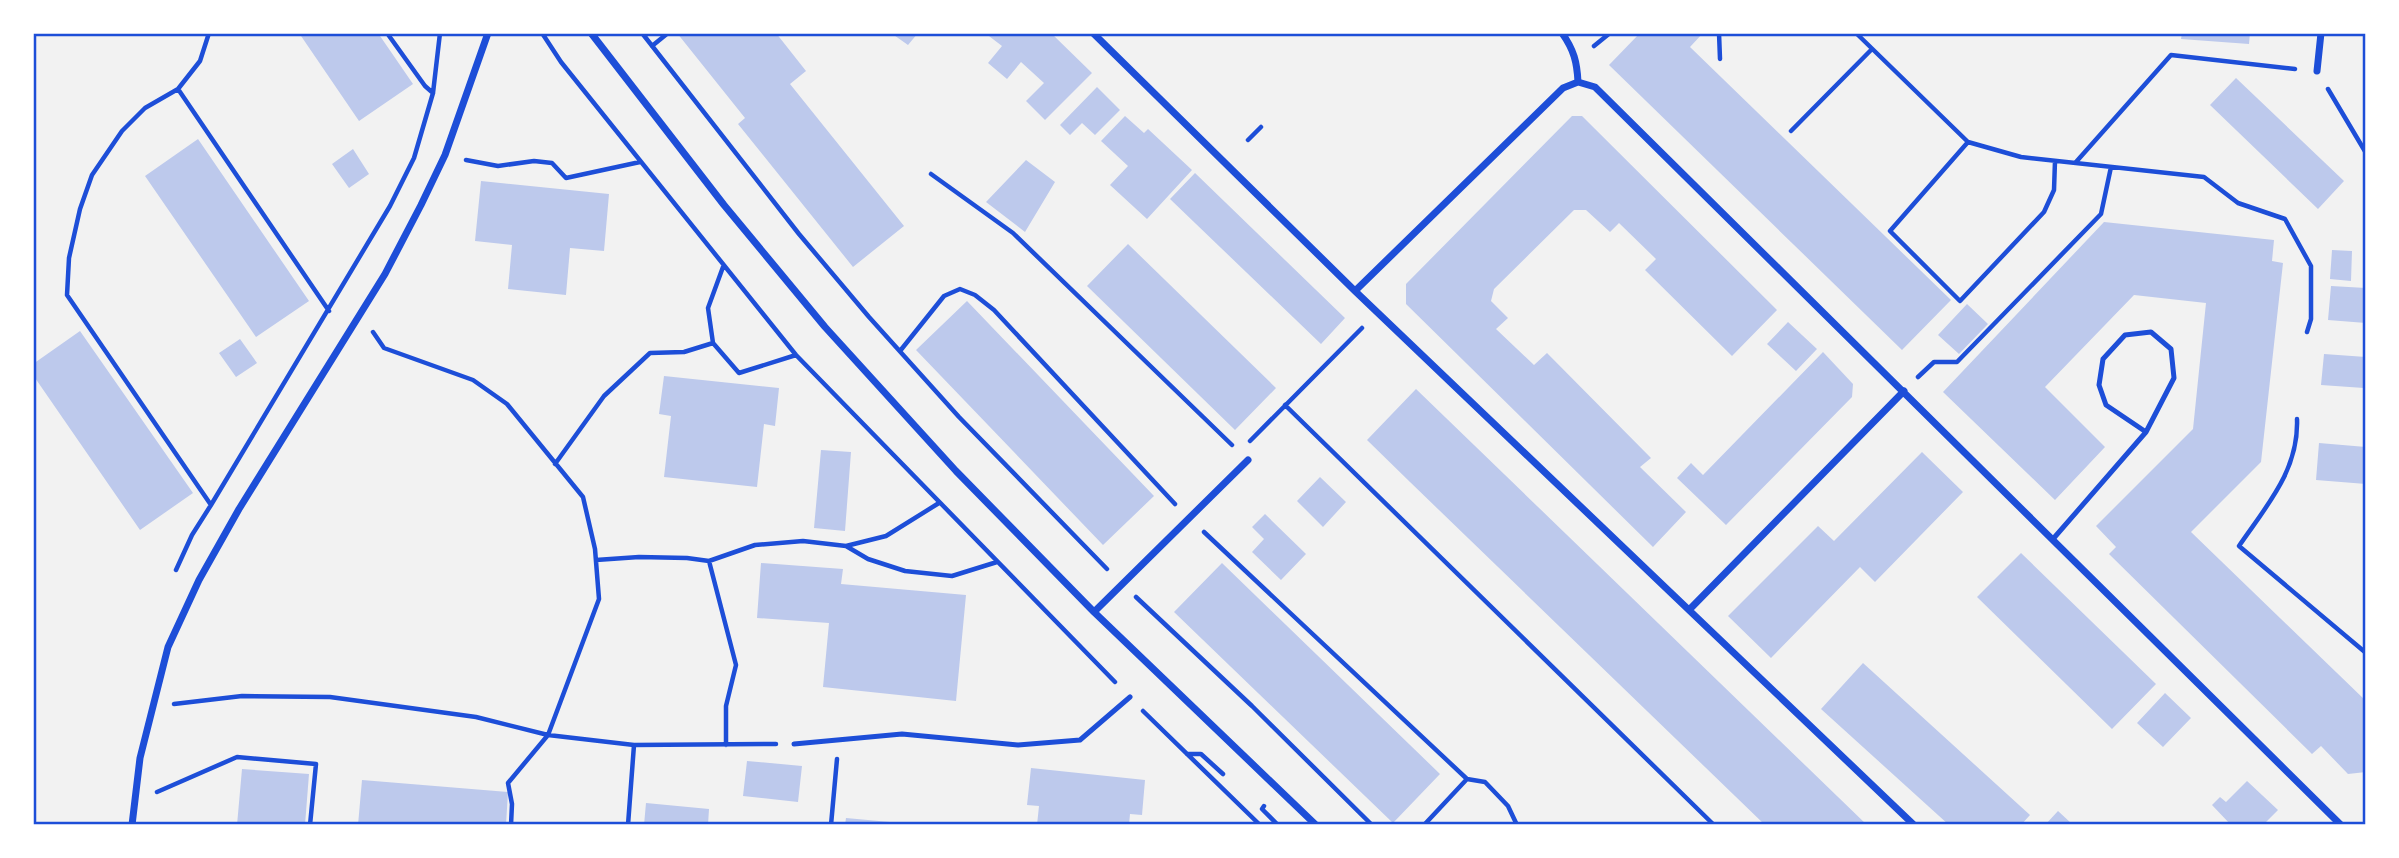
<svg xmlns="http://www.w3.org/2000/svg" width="2399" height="858" viewBox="0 0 2399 858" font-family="'Titillium Web',sans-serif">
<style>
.building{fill:#bdc9ec}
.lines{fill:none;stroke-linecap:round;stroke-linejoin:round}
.path{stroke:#1d4ed8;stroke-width:4.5}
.service{stroke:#1d4ed8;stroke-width:5}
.minor{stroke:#1d4ed8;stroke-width:7}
.neatline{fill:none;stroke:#1d4ed8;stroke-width:2.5}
</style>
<rect width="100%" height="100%" fill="#f2f2f2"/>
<path class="building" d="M299,33H378L413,84L359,121Z
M677,33H776L806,71L790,84L904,226L853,267L738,124L745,118Z
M891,33H918L908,45Z
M985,33H1051L1092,73L1045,120L1026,101L1044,83L1021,62L1007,79L988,63L1002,46Z
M1640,33H1703L1690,47L1951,300L1902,350L1609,65Z
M2182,33H2250L2249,44L2181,39Z
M2236,78L2344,181L2318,209L2210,105Z
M1097,87L1120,110L1095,135L1082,123L1070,135L1060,125Z
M1125,116L1144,133L1148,129L1192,170L1147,219L1110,185L1128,166L1101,141Z
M1572,116H1582L1777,310L1732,356L1645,270L1656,259L1619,223L1610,232L1586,210H1574L1494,289L1491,301L1508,318L1496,329L1534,365L1547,353L1651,458L1640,467L1686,512L1653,547L1406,304V284Z
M198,139L309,301L256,337L145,176Z
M353,149L369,174L349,188L332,164Z
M1026,160L1055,182L1025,232L986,202Z
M1195,173L1345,318L1321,344L1170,199Z
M481,181L609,194L604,251L570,248L566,295L508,289L512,245L475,241Z
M2104,222L2274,240L2272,261L2283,263L2261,462L2191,532L2366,701V772L2348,774L2321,746L2312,754L2109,554L2116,547L2096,526L2193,429L2206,303L2134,295L2045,387L2105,447L2055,500L1943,392Z
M1128,244L1276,388L1235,430L1087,286Z
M2332,250L2352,251L2351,281L2330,279Z
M2331,286L2366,288V323L2328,320Z
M967,301L1154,496L1103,545L916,350Z
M1967,304L1988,324L1959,354L1938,335Z
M1788,322L1817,349L1796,371L1767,344Z
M80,331L193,493L140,530L33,375V364Z
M240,339L257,363L236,377L219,353Z
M1823,352L1853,384L1852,397L1726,525L1677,478L1691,463L1703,475Z
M2324,354L2366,357L2364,388L2321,385Z
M664,376L779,388L775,426L764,424L757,487L664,477L671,416L659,414Z
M1416,389L1867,825H1765L1410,482L1367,440Z
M2319,443L2366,447V484L2316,480Z
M821,450L851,452L845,531L814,528Z
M1922,452L1963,492L1875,582L1860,567L1771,658L1728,616L1818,526L1834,541Z
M1320,477L1346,502L1323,527L1297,501Z
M1265,514L1306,554L1281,580L1252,552L1264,539L1252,527Z
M2021,553L2156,684L2112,729L1977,597Z
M761,563L843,569L841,584L966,595L956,701L823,687L829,623L757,618Z
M1222,563L1440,774L1393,823L1174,612Z
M1863,663L2030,815L2021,825H1949L1821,709Z
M2165,693L2191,718L2163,747L2137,723Z
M747,761L802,766L798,802L743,796Z
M1031,768L1145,780L1142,815L1130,814L1129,825H1037L1039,806L1027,805Z
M242,769L309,774L305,825H237Z
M362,780L508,792L506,825H358Z
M2247,781L2278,810L2263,825H2231L2212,805L2220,797L2226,802Z
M646,803L709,809L708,825H644Z
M2058,811L2071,823L2069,825H2045Z
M846,818L901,823V825H845Z"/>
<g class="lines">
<path class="path" d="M209,33L200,61L178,89L145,108L122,131L92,175L80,209L69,258L67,295L211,505L390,206L414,158L433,93L440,33
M387,33L425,86L433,93
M542,33L561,62L796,355L1115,682
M642,33L799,234L869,317L959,417L1107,569
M1719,33L1720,59
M1856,33L1968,142L2021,157L2204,177L2238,203L2285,219L2311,266V319L2307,332
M652,46L668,33
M1594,46L1610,33
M178,89L329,311
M2328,89L2366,153
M1791,131L1872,49
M1248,140L1261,127
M1968,142L1890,231L1960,301L2044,212L2054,190L2055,161
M466,160L498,166L534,161L552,163L566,178L640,162
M2076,162L2171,55L2295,69
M931,174L1013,233L1232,445
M2366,223V234
M373,332L384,348L473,380L507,404L583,497L595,549L599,599L548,735L508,783L512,804L511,825
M713,343L739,373L796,355
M900,351L944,296L960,289L975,295L994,310L1175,504
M1918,377L1934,362H1957L2101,214L2111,167
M1285,405L1714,825
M2297,419C2299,470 2267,505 2239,546L2366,653
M1250,441L1362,328
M555,464L604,396L650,353L684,352L713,343L708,308L723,267
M1204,532L1467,779L1424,825
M846,546L868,559L905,571L952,576L997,562
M596,560L639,557L687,558L709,561L755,545L803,541L846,546L886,536L939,503
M709,561L736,665L726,706V745
M176,570L192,535L211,505
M1136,597L1252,706L1372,825
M174,704L242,696L330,697L476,717L548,735L634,745L776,744
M1143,711L1260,825
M1187,754H1201L1223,774
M1467,779L1485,782L1508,806L1517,825
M157,792L237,757L316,764L310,825
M1264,806L1262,809L1278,825
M628,825L634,745
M831,825L837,759"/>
<path class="service" d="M2053,539L2146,432L2174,378L2171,349L2151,332L2125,335L2103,359L2099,385L2106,405L2146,432
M794,744L902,734L1018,745L1080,740L1130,697"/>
<path class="minor" d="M591,33L724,205L825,327L956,471L1094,612L1316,825
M1093,33L1355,291L1914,825
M1562,33C1574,50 1577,62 1578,82L1595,87L2341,825
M2317,71L2321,33
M1355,291L1563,88L1578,82
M1689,610L1904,391
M1094,612L1248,460
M132,825L140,758L168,647L199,580L239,509L385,274L421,205L445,155L488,33"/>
</g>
<rect width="2399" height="858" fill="none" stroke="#ffffff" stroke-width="70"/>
<rect x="35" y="35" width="2329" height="788" class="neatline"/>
</svg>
